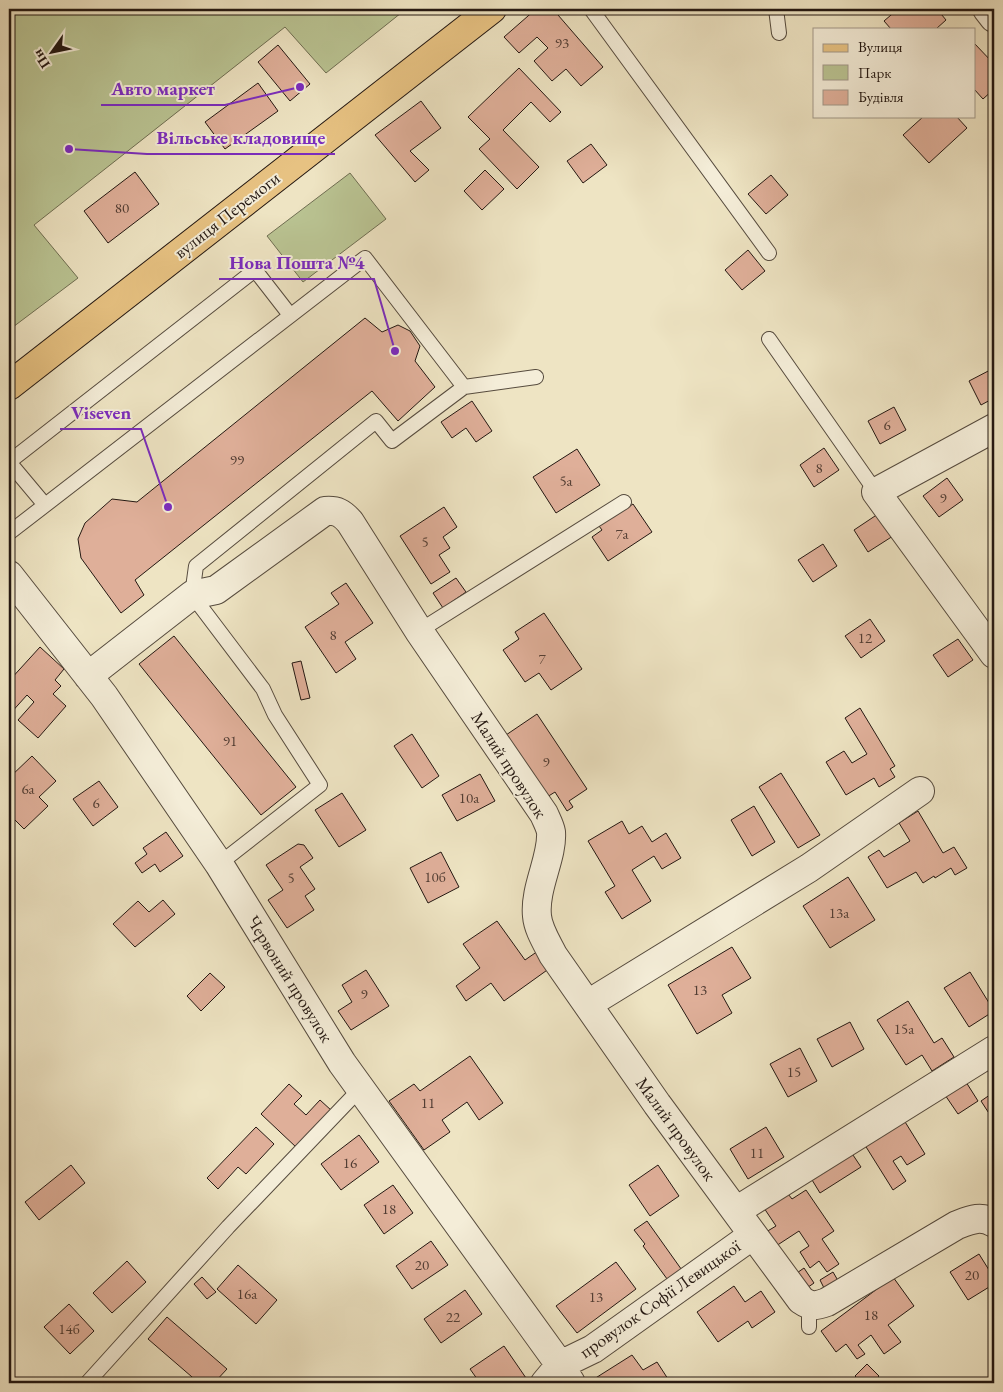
<svg xmlns="http://www.w3.org/2000/svg" width="1003" height="1392" viewBox="0 0 1003 1392" font-family="'EB Garamond',serif">
<style>
.green{fill:#bac493;stroke:#6f6e52}
.building{fill:#dfaf99;stroke:#241812}
.lines{fill:none;stroke-linecap:round;stroke-linejoin:round}
.service-casing{stroke:#564b3e;stroke-width:16}
.minor-casing{stroke:#564b3e;stroke-width:30}
.primary-casing{stroke:#241812;stroke-width:30}
.service{stroke:#f4edd8;stroke-width:14}
.minor{stroke:#f4edd8;stroke-width:28}
.primary{stroke:#e7c282;stroke-width:28}
.labels{text-anchor:middle;stroke-width:4;stroke-linejoin:round;paint-order:stroke}
.number-label{font-size:15px;fill:#533e34}
.street-label{font-size:18px;fill:#241812;stroke:#f4edd8}
.leader{fill:none;stroke:#7b2cbf;stroke-width:2}
.callout-dot{fill:#7b2cbf;stroke:#f4edd8;stroke-width:2}
.callout-label{font-size:19px;text-anchor:middle;font-weight:bold;fill:#7b2cbf;stroke:#f4edd8;stroke-width:4;stroke-linejoin:round;paint-order:stroke}
</style>
<rect width="100%" height="100%" fill="#eee4c3"/>
<filter id="stains"><feTurbulence type="fractalNoise" baseFrequency=".004" numOctaves="4"/><feColorMatrix values="0 0 0 0 .2 0 0 0 0 .09 0 0 0 0 .02 0 0 0 .5 -.17"/></filter>
<radialGradient id="worn" r=".72"><stop offset=".6" stop-color="#630" stop-opacity="0"/><stop offset="1" stop-color="#630" stop-opacity=".3"/></radialGradient>
<path class="green" d="M9,9H406L326,73L285,27L34,225L78,278L9,330Z
M350,173L386,219L303,282L267,236Z"/>
<path class="building" d="M536,9H562L563,10L558,15L603,67L581,86L566,69L552,81L534,61L548,48L537,37L519,53L504,37Z
M898,9H937L946,20L936,29H891L884,21Z
M974,43L994,64V89L983,99L974,89Z
M278,45L310,84L290,101L258,62Z
M519,68L561,112L550,122L531,102L503,130L539,167L517,189L479,149L490,139L468,117Z
M258,83L278,111L225,149L205,122Z
M421,101L441,128L410,151L429,170L415,182L375,135Z
M924,116H956L967,128L929,163L903,135Z
M591,144L607,165L583,183L567,161Z
M485,170L504,189L482,210L464,191Z
M135,172L159,204L108,243L84,211Z
M771,175L788,195L766,214L748,194Z
M748,250L765,271L742,290L725,270Z
M365,318L382,332L398,325L410,331L420,346L415,361L435,387L398,421L372,391L135,580L144,595L121,613L81,558L78,539L85,523L112,499L137,502Z
M994,368V398L981,405L969,381Z
M472,401L492,431L476,442L466,428L452,438L441,422Z
M894,407L906,430L880,444L868,421Z
M824,448L839,470L814,487L800,465Z
M577,449L600,485L556,513L533,477Z
M947,478L963,500L939,517L923,496Z
M633,504L652,532L608,561L592,537L602,530L599,526Z
M444,507L457,527L443,537L450,548L439,555L450,572L431,584L400,536Z
M878,514L893,536L868,552L854,530Z
M823,544L837,566L813,582L798,560Z
M456,578L466,592L443,608L433,593Z
M346,583L373,623L345,642L356,659L336,673L305,627L339,604L331,593Z
M544,613L582,669L551,690L539,673L525,682L503,650L519,639L515,632Z
M870,619L885,641L861,658L845,636Z
M174,636L296,787L261,815L139,664Z
M958,639L973,660L948,677L933,655Z
M40,647L64,669L55,680L61,686L53,694L66,706L38,738L18,720L34,702L27,695L9,715V681Z
M301,661L310,698L301,700L292,663Z
M860,708L895,766L890,769L895,777L879,787L874,778L846,795L826,762L844,751L852,763L867,754L845,718Z
M537,714L587,789L569,801L573,807L567,811L555,792L547,797L506,735Z
M412,734L439,776L422,788L394,746Z
M32,756L56,781L39,797L48,806L24,829L9,814V778Z
M781,773L820,835L798,848L759,787Z
M480,774L495,801L457,821L442,795Z
M99,781L118,807L93,826L73,799Z
M342,793L366,830L339,847L315,810Z
M754,806L775,842L752,856L731,820Z
M918,811L943,853L954,847L967,868L955,875L951,868L935,878L934,876L923,883L916,872L887,888L868,857L879,850L884,857L910,841L899,823Z
M622,821L629,834L642,826L652,842L666,833L681,858L662,869L654,856L632,870L651,901L622,919L605,892L615,886L588,841Z
M166,832L183,856L160,872L155,864L142,873L135,863L147,854L143,848Z
M298,844L304,845L313,858L300,867L315,889L305,896L314,910L287,928L268,900L283,890L266,865Z
M441,852L459,887L428,903L410,868Z
M848,877L875,920L830,948L803,906Z
M163,900L175,914L135,947L113,924L138,901L149,912Z
M497,921L525,960L538,951L550,968L504,1001L491,983L466,1001L456,986L480,968L463,944Z
M732,947L751,978L722,995L732,1013L697,1034L668,985Z
M366,970L389,1006L351,1030L338,1011L352,1002L342,985Z
M970,972L994,1011L969,1027L944,988Z
M210,973L225,987L201,1011L187,996Z
M908,1001L934,1043L942,1038L954,1057L932,1071L922,1055L906,1065L877,1020Z
M850,1022L864,1049L832,1067L817,1039Z
M800,1048L817,1081L788,1097L770,1064Z
M470,1056L503,1103L479,1120L467,1102L442,1120L450,1132L424,1150L389,1101L414,1084L420,1091Z
M966,1082L978,1101L958,1114L945,1095Z
M289,1084L302,1096L294,1104L306,1115L320,1100L332,1111L297,1148L261,1114Z
M994,1092V1121L981,1101Z
M902,1117L925,1154L907,1165L901,1156L893,1161L906,1181L893,1190L863,1142Z
M256,1127L274,1144L246,1174L238,1167L218,1189L207,1178Z
M766,1127L784,1157L748,1179L730,1149Z
M359,1135L379,1162L341,1190L321,1164Z
M849,1149L861,1167L820,1193L809,1175Z
M71,1165L85,1183L39,1220L25,1202Z
M658,1165L679,1196L650,1216L629,1185Z
M393,1185L413,1213L384,1234L364,1205Z
M785,1190L792,1199L806,1190L834,1231L822,1239L839,1264L827,1272L819,1261L810,1268L800,1252L809,1246L799,1231L776,1246L766,1232L776,1226L762,1205Z
M647,1221L684,1273L670,1283L643,1246L645,1244L634,1230Z
M431,1241L448,1265L412,1289L396,1266Z
M979,1254L994,1278V1284L968,1300L950,1272Z
M127,1261L146,1282L112,1313L93,1293Z
M616,1262L636,1289L577,1333L556,1306Z
M238,1265L277,1300L256,1324L217,1289Z
M804,1268L814,1283L804,1290L794,1275Z
M833,1272L840,1284L826,1292L820,1280Z
M202,1277L216,1292L207,1299L194,1284Z
M893,1277L914,1306L888,1325L901,1342L884,1354L871,1335L858,1345L865,1354L857,1359L846,1344L836,1352L821,1331Z
M734,1286L745,1302L761,1291L775,1312L752,1328L748,1321L718,1342L697,1312Z
M465,1290L482,1314L441,1343L424,1319Z
M69,1304L94,1331L70,1354L44,1327Z
M167,1317L227,1369L214,1383H199L148,1339Z
M504,1346L526,1378L518,1383H480L470,1369Z
M632,1355L643,1370L657,1362L668,1379L662,1383H597L594,1379Z
M867,1364L879,1376L873,1383H862L855,1376Z"/>
<g class="lines">
<defs>
<path id="service" d="M591,9L769,253
M776,9L779,33
M769,339L876,492
M464,387L536,377
M45,505L9,462L255,270L290,315
M9,533L365,258L464,387L392,441L376,421L196,566L192,595L263,689L275,715L320,785L219,864
M419,631L624,502
M809,1305V1327
M88,1382L228,1227L360,1089"/>
<path id="minor" d="M987,9L994,18
M994,428L876,492L994,654
M9,575L104,696L219,864L342,1063L560,1365L571,1383
M88,676L192,595L216,590L325,511C337,510 342,513 350,522L419,631L544,814C546,819 550,826 551,832C553,857 534,888 537,916C538,929 547,943 553,955L657,1104L801,1300C811,1307 816,1306 827,1302L957,1225C970,1220 981,1215 994,1223
M588,1004L809,868L920,791
M736,1211L994,1050
M545,1383L560,1365L593,1349L753,1235"/>
<path id="primary" d="M9,386L492,9"/>
</defs>
<use href="#service" class="service-casing"/>
<use href="#minor" class="minor-casing"/>
<use href="#primary" class="primary-casing"/>
<use href="#service" class="service"/>
<use href="#minor" class="minor"/>
<use href="#primary" class="primary"/>
</g>
<g class="labels">
<g class="number-label">
<text x="562" y="48">93</text>
<text x="122" y="213">80</text>
<text x="887" y="430">6</text>
<text x="237" y="465">99</text>
<text x="819" y="473">8</text>
<text x="566" y="486">5а</text>
<text x="943" y="503">9</text>
<text x="622" y="539">7а</text>
<text x="425" y="547">5</text>
<text x="333" y="640">8</text>
<text x="865" y="643">12</text>
<text x="542" y="664">7</text>
<text x="230" y="746">91</text>
<text x="546" y="767">9</text>
<text x="28" y="794">6а</text>
<text x="469" y="803">10а</text>
<text x="96" y="808">6</text>
<text x="435" y="882">10б</text>
<text x="291" y="883">5</text>
<text x="839" y="918">13а</text>
<text x="700" y="995">13</text>
<text x="364" y="999">9</text>
<text x="904" y="1034">15а</text>
<text x="794" y="1077">15</text>
<text x="428" y="1108">11</text>
<text x="757" y="1158">11</text>
<text x="350" y="1168">16</text>
<text x="389" y="1214">18</text>
<text x="422" y="1270">20</text>
<text x="972" y="1280">20</text>
<text x="247" y="1299">16а</text>
<text x="596" y="1302">13</text>
<text x="871" y="1320">18</text>
<text x="453" y="1322">22</text>
<text x="69" y="1334">14б</text>
</g>
<g class="street-label">
<text transform="translate(227 215) rotate(-38)" y="6">вулиця Перемоги</text>
<text transform="translate(509 765) rotate(57)" y="6">Малий провулок</text>
<text transform="translate(290 979) rotate(58)" y="6">Червоний провулок</text>
<text transform="translate(676 1129) rotate(54)" y="6">Малий провулок</text>
<text transform="translate(660 1299) rotate(-35)" y="6">провулок Софії Левицької</text>
</g>
</g>
<path class="leader" d="M300 87L225 105H101M69 149L147 154H335M395 351L374 279H219M168 507L141 429H60"/>
<g class="callout-dot">
<circle cx="300" cy="87" r="5"/>
<circle cx="69" cy="149" r="5"/>
<circle cx="395" cy="351" r="5"/>
<circle cx="168" cy="507" r="5"/>
</g>
<g class="callout-label">
<text x="163" y="95">Авто маркет</text>
<text x="241" y="144">Вільське кладовище</text>
<text x="297" y="269">Нова Пошта №4</text>
<text x="101" y="419">Viseven</text>
</g>
<rect width="1003" height="1392" fill="none" stroke="#eee4c3" stroke-width="30"/>
<rect x="10" y="10" width="983" height="1372" fill="none" stroke="#241812" stroke-width="2.5"/>
<rect x="15" y="15" width="973" height="1362" fill="none" stroke="#241812"/>
<rect x="813" y="28" width="162" height="90" fill="#f4edd8" stroke="#a19889"/>
<rect x="823" y="44" width="25" height="8" fill="#e7c282" stroke="#a19889"/>
<text x="858" y="52" font-size="15" fill="#241812">Вулиця</text>
<rect x="823" y="65" width="25" height="15" fill="#bac493" stroke="#a19889"/>
<text x="858" y="78" font-size="15" fill="#241812">Парк</text>
<rect x="823" y="90" width="25" height="15" fill="#dfaf99" stroke="#a19889"/>
<text x="858" y="102" font-size="15" fill="#241812">Будівля</text>
<g transform="translate(52 52) rotate(237)" stroke="#f4edd8" stroke-width="4" paint-order="stroke">
<path d="M0-4L9 19L0 12L-9 19Z" fill="#241812"/>
<text y="-8" font-size="14" font-weight="bold" text-anchor="middle" fill="#241812">Пн</text>
</g>
<rect width="100%" height="100%" filter="url(#stains)"/>
<rect width="100%" height="100%" fill="url(#worn)"/>
</svg>
